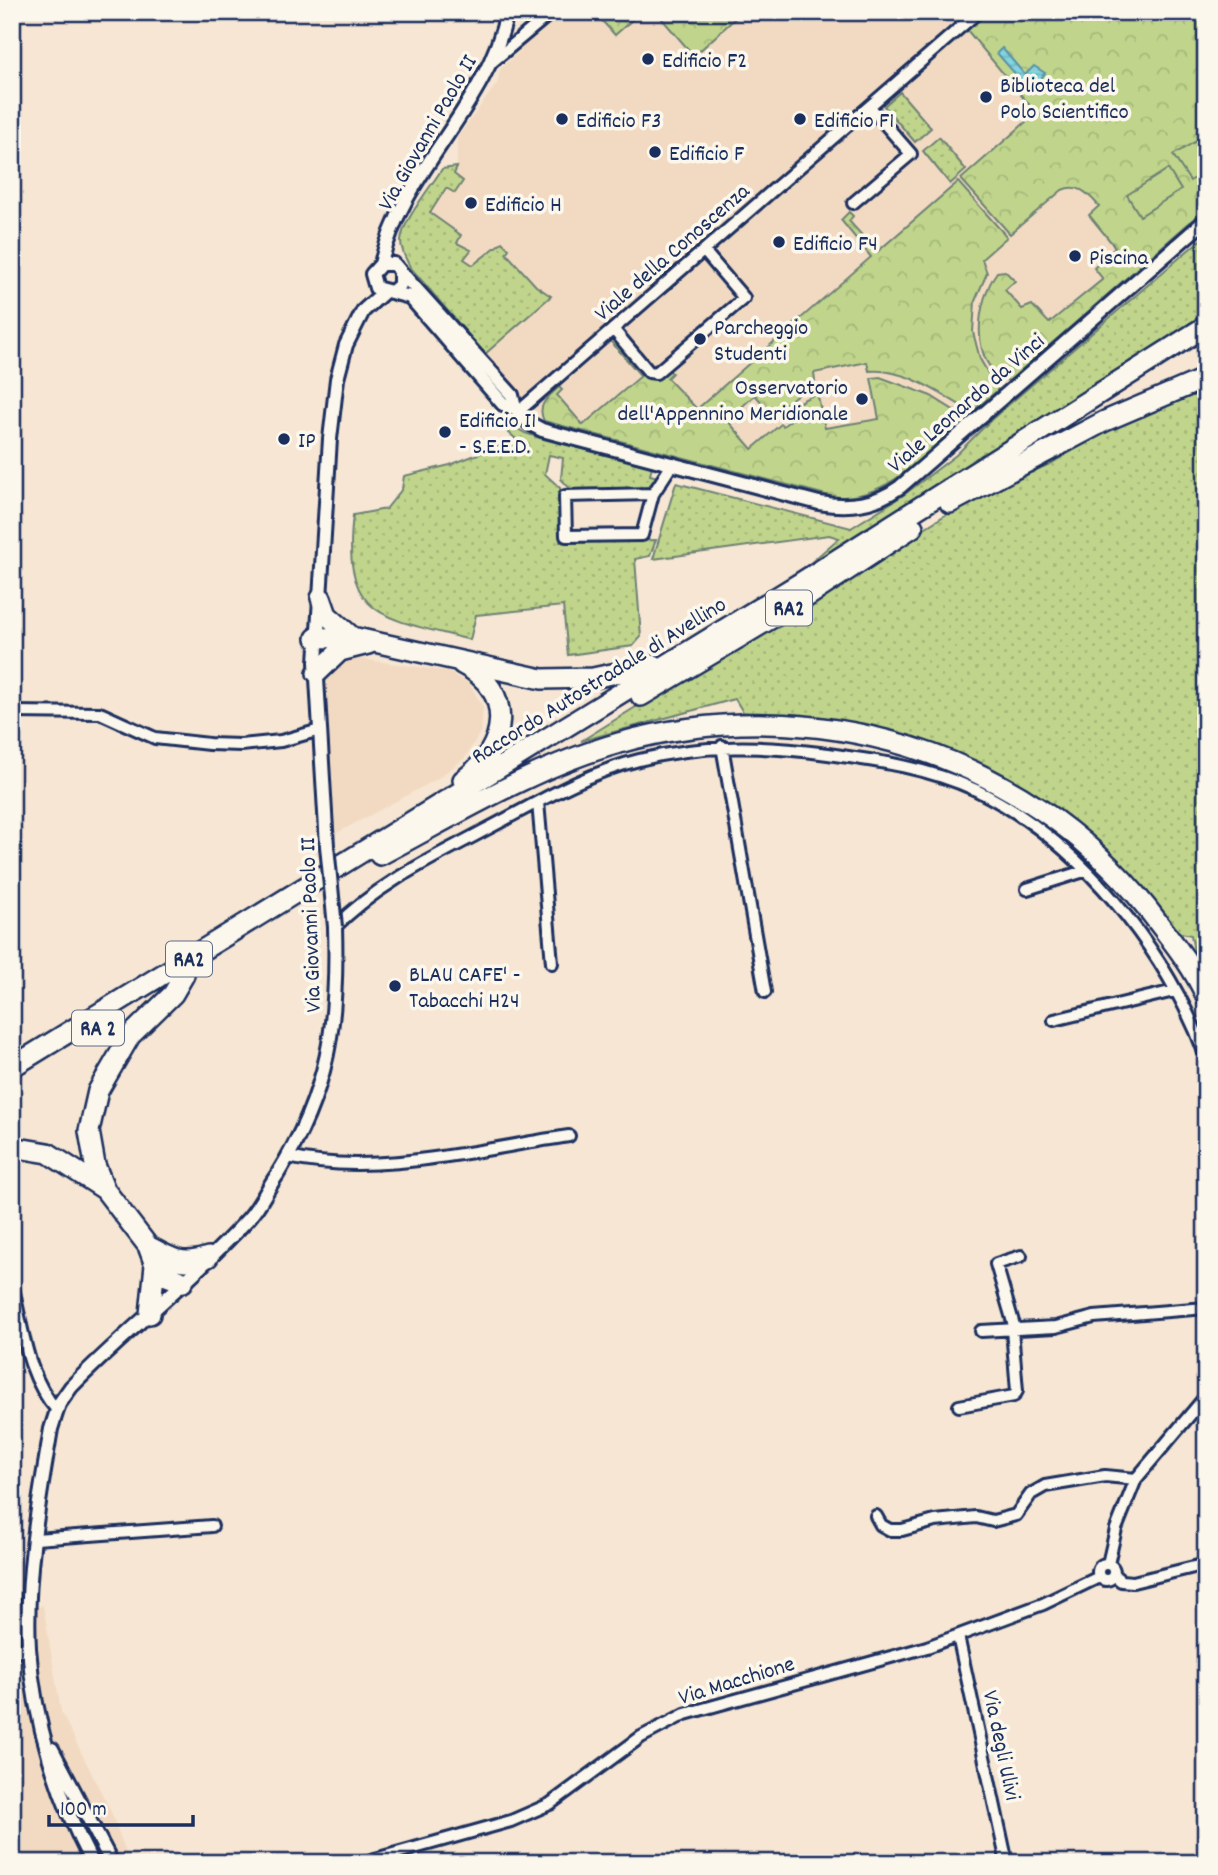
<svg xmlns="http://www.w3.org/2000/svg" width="1218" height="1875" viewBox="0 0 1218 1875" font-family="Dekko,sans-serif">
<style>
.built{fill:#f2dac2}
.grass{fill:url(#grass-dots);stroke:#6e8274;stroke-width:2}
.park{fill:url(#park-crowns);stroke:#6e8274;stroke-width:2}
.pitch{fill:#c0d58b;stroke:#6e8274;stroke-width:2}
.water{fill:url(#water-rules);stroke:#5992aa;stroke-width:2}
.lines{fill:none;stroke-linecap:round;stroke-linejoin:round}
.minor-casing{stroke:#1b2f5e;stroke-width:16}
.tertiary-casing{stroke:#1b2f5e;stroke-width:18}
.motorway-casing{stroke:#1b2f5e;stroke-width:24}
.minor{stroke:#fbf7ec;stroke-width:10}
.tertiary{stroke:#fbf7ec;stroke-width:12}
.motorway{stroke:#fbf7ec;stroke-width:19}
.tertiary-bridge-casing{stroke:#1b2f5e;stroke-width:18;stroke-linecap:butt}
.tertiary-bridge{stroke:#fbf7ec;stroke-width:12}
.poi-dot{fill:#1b2f5e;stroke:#fbf7ec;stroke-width:2.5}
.labels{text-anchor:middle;stroke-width:7;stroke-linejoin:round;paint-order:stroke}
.shield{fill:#fbf7ec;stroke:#5e6b89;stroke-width:2}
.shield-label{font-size:21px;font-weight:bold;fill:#1b2f5e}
.poi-label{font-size:23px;fill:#1b2f5e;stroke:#fbf7ec;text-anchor:start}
.street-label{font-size:23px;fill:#1b2f5e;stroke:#fbf7ec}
</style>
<defs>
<pattern id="grass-dots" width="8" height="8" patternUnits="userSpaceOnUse" patternTransform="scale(1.75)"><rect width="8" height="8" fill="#c0d58b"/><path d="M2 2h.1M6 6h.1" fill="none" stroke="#a4b77a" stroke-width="1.8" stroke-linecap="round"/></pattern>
<pattern id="park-crowns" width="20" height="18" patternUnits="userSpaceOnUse" patternTransform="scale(1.75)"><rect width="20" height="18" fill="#c0d58b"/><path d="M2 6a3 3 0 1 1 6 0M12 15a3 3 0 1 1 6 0" fill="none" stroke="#a4b77a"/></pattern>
<pattern id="water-rules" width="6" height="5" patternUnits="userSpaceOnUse" patternTransform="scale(1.75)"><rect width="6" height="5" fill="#83d4dd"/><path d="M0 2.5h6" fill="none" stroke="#71b6c0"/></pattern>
</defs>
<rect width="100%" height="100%" fill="#f6e6d3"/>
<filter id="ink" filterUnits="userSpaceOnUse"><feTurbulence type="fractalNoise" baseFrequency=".0143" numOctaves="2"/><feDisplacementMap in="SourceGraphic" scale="14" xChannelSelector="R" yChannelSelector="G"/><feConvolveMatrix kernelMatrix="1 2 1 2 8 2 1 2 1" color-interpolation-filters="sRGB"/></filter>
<g filter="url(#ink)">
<path class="built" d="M526,12H1206V208L894,481L880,490L844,498L814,492L544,421L410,267L401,239L442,169L457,167V138L498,82L500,69L521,50L519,46L525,28Z
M347,657L446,671L469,683L483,707L481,731L465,758L437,779L335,834L324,707L325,675Z
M43,1605L61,1712L111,1812L130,1863H12V1620Z"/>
<path class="grass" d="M900,92L931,128L915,142L884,106Z
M939,137L966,170L950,184L923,151Z
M457,167L454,174L463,181L455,193L446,188L430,213L461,235L457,243L471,250L464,259L473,265L502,242L509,249L506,253L536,286L551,296L485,354L410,267C406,259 401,251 401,241C401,223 432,185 442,169Z
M1206,235V312L1090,393L800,572L839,538L829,535L653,559L676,483L851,528L905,494L956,455L992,419Z
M1206,388V982L1196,963L1191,935L1177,932L1126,872L1082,829L1007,777L944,748L867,724L743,712L735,699L581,741L976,496L1052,463L1104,430Z
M501,419L525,433L547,440L652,466L650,475L658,477L645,489L573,492L561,479L563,458L549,455L545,474L560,488V542L656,540L650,556L635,559L641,637L633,646L568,655L563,606L476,615L470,640C384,617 341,620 353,515L386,509L402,489L404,476L450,465L516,439L500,425Z"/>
<path class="park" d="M594,12H641L615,35Z
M656,12H741V13L694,56Z
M988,12H1206V208L1009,381C967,366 977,299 997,272L1005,271L1015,281L1005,290L1022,309L1032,305L1049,323L1103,279L1094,268L1115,247L1089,215L1099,206C1088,194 1079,183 1062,190L1010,234L961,179L1036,113L967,30Z
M958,182L1007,237L982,259L987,273L975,301L973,332L980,359L998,390L972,412C943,396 905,367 869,371L867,362L814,373L815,381L772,414L755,395L727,420L752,449L781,424L783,426L792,419L795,404L817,393L825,428L879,419L871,378L880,377L931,396L966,418C928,451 889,501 834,497L544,421C536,405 548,397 559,387L562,390L557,395L583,425L641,376L612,343L617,339L647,373L668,369L672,373L667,378L697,409L871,257L841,220L849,212L853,216L849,221L877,252Z"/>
<path class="pitch" d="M1206,135V171L1190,181L1173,155Z
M1168,169L1181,190L1140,216L1127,195Z"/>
<path class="water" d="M1002,48L1025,75L1034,66L1045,73L1031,92L997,53Z"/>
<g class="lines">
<defs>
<path id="minor" d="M491,63L552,12
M853,203L911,154L870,107
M613,329L649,372L656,373L744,298L704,251
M519,411L978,12
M653,494L642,535L566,536L565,496L653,494L673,463
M12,712L100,713L155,738L209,744L241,745L281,741L320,730
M722,746L765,992
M538,802L552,963
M1027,889L1084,871
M335,927C377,884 433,858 485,830C535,804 583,774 639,760C702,744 764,745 828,754C879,761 929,768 976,790C1080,841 1167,950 1206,1057
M1054,1020L1174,991
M288,1157C376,1177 480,1149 569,1136
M12,1284C23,1328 26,1376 57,1410
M1015,1329L996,1264L1021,1256
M981,1331L1056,1327L1094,1317L1206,1308
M959,1406L1014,1396L1017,1391L1012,1329
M876,1516L881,1525L890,1530H902L935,1521L976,1517L993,1521L1016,1515L1031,1494L1045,1486L1105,1476L1136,1479
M36,1539L212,1526
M1098 1572a8 8 0 1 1 16 0a8 8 0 1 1-16 0Z
M1108,1564L1116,1529L1136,1479L1206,1396
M1114,1575L1121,1581L1133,1582L1206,1564
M958,1636L1007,1863
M361,1863L511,1821L550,1804L641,1737L685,1714L927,1647L1043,1604L1099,1577"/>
<path id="tertiary" d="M381,264C401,172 488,107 507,12
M400,271L512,395L515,408
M393,291L400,285V271L394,264H381L372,274L376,288L410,297L503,404L515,408
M515,408L529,423L542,430L819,503C849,508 875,505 900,487L1206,220
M327,846L316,662L330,439L337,379L346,345L363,311L384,292
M12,1652L29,1648
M52,1749L112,1863
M92,1863C58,1798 34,1722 29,1648C25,1577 39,1500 51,1429L59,1404L71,1387C128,1329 193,1279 248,1219C260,1206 267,1189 277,1175C329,1091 338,1024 335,927"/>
<path id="motorway" d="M950,503L1105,421L1206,378
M321,598L327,615L352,637
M316,638L352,637L542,679L593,678L654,665
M462,664C516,691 508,748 463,780
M317,673L340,651L368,644
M641,696L802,600L913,527
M380,855C458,814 534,767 619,743C812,689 1022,751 1147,908C1168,936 1192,964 1206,996
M12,1067L800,583L1206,326
M12,1147L48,1153L104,1189
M148,1246C172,1259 182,1266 208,1257
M155,1265L167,1276L183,1282
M150,1314L155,1265L148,1246L105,1190L95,1165L89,1131L98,1091L130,1036L173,994L184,975"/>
</defs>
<use href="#minor" class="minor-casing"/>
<use href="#tertiary" class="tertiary-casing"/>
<use href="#motorway" class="motorway-casing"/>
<use href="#minor" class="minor"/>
<use href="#tertiary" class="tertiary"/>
<use href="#motorway" class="motorway"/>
<defs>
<path id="tertiary-bridge" d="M327,846L335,927"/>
</defs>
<use href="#tertiary-bridge" class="tertiary-bridge-casing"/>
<use href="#tertiary-bridge" class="tertiary-bridge"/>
</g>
</g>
<g class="poi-dot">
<circle cx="648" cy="59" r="7"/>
<circle cx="986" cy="97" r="7"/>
<circle cx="562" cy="119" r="7"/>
<circle cx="800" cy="119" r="7"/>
<circle cx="655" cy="152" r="7"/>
<circle cx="471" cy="203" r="7"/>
<circle cx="779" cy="242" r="7"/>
<circle cx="1075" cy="256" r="7"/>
<circle cx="700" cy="339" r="7"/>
<circle cx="862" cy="399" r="7"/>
<circle cx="445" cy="432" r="7"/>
<circle cx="284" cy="439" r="7"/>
<circle cx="395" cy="986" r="7"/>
</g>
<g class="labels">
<g class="shield">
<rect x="766" y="590.5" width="46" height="35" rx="5"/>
<rect x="166" y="941.5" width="46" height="35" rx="5"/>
<rect x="72" y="1010.5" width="52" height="35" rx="5"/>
</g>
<g class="shield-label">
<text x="789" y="615">RA2</text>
<text x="189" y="966">RA2</text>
<text x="98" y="1035">RA 2</text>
</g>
<g class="poi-label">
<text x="662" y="67">Edificio F2</text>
<text x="1000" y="92">Biblioteca del<tspan x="1000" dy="26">Polo Scientifico</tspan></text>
<text x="576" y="127">Edificio F3</text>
<text x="814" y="127">Edificio F1</text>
<text x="669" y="160">Edificio F</text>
<text x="485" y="211">Edificio H</text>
<text x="793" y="250">Edificio F4</text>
<text x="1089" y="264">Piscina</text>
<text x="714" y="334">Parcheggio<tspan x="714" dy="26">Studenti</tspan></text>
<text x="848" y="394" text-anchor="end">Osservatorio<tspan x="848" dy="26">dell'Appennino Meridionale</tspan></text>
<text x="459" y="427">Edificio I1<tspan x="459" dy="26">- S.E.E.D.</tspan></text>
<text x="298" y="447">IP</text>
<text x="409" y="981">BLAU CAFE' -<tspan x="409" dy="26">Tabacchi H24</tspan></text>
</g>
<g class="street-label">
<text transform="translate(426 132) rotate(-60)" y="8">Via Giovanni Paolo II</text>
<text transform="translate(671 251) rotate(-41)" y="8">Viale della Conoscenza</text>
<text transform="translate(965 402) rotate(-41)" y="8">Viale Leonardo da Vinci</text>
<text transform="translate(598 679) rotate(-32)" y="8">Raccordo Autostradale di Avellino</text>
<text transform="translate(309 925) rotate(-92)" y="8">Via Giovanni Paolo II</text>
<text transform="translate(736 1679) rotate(-17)" y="8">Via Macchione</text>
<text transform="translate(1003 1745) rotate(78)" y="8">Via degli Ulivi</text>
</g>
</g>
<rect width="1218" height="1875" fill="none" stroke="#fbf7ec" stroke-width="42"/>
<rect x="21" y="21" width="1176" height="1833" fill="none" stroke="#1b2f5e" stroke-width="2.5" filter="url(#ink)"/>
<path d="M49 1815v10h144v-10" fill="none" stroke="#1b2f5e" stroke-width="3.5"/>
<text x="60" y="1815" font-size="21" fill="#1b2f5e" stroke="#fbf7ec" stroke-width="5" paint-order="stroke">100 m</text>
</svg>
